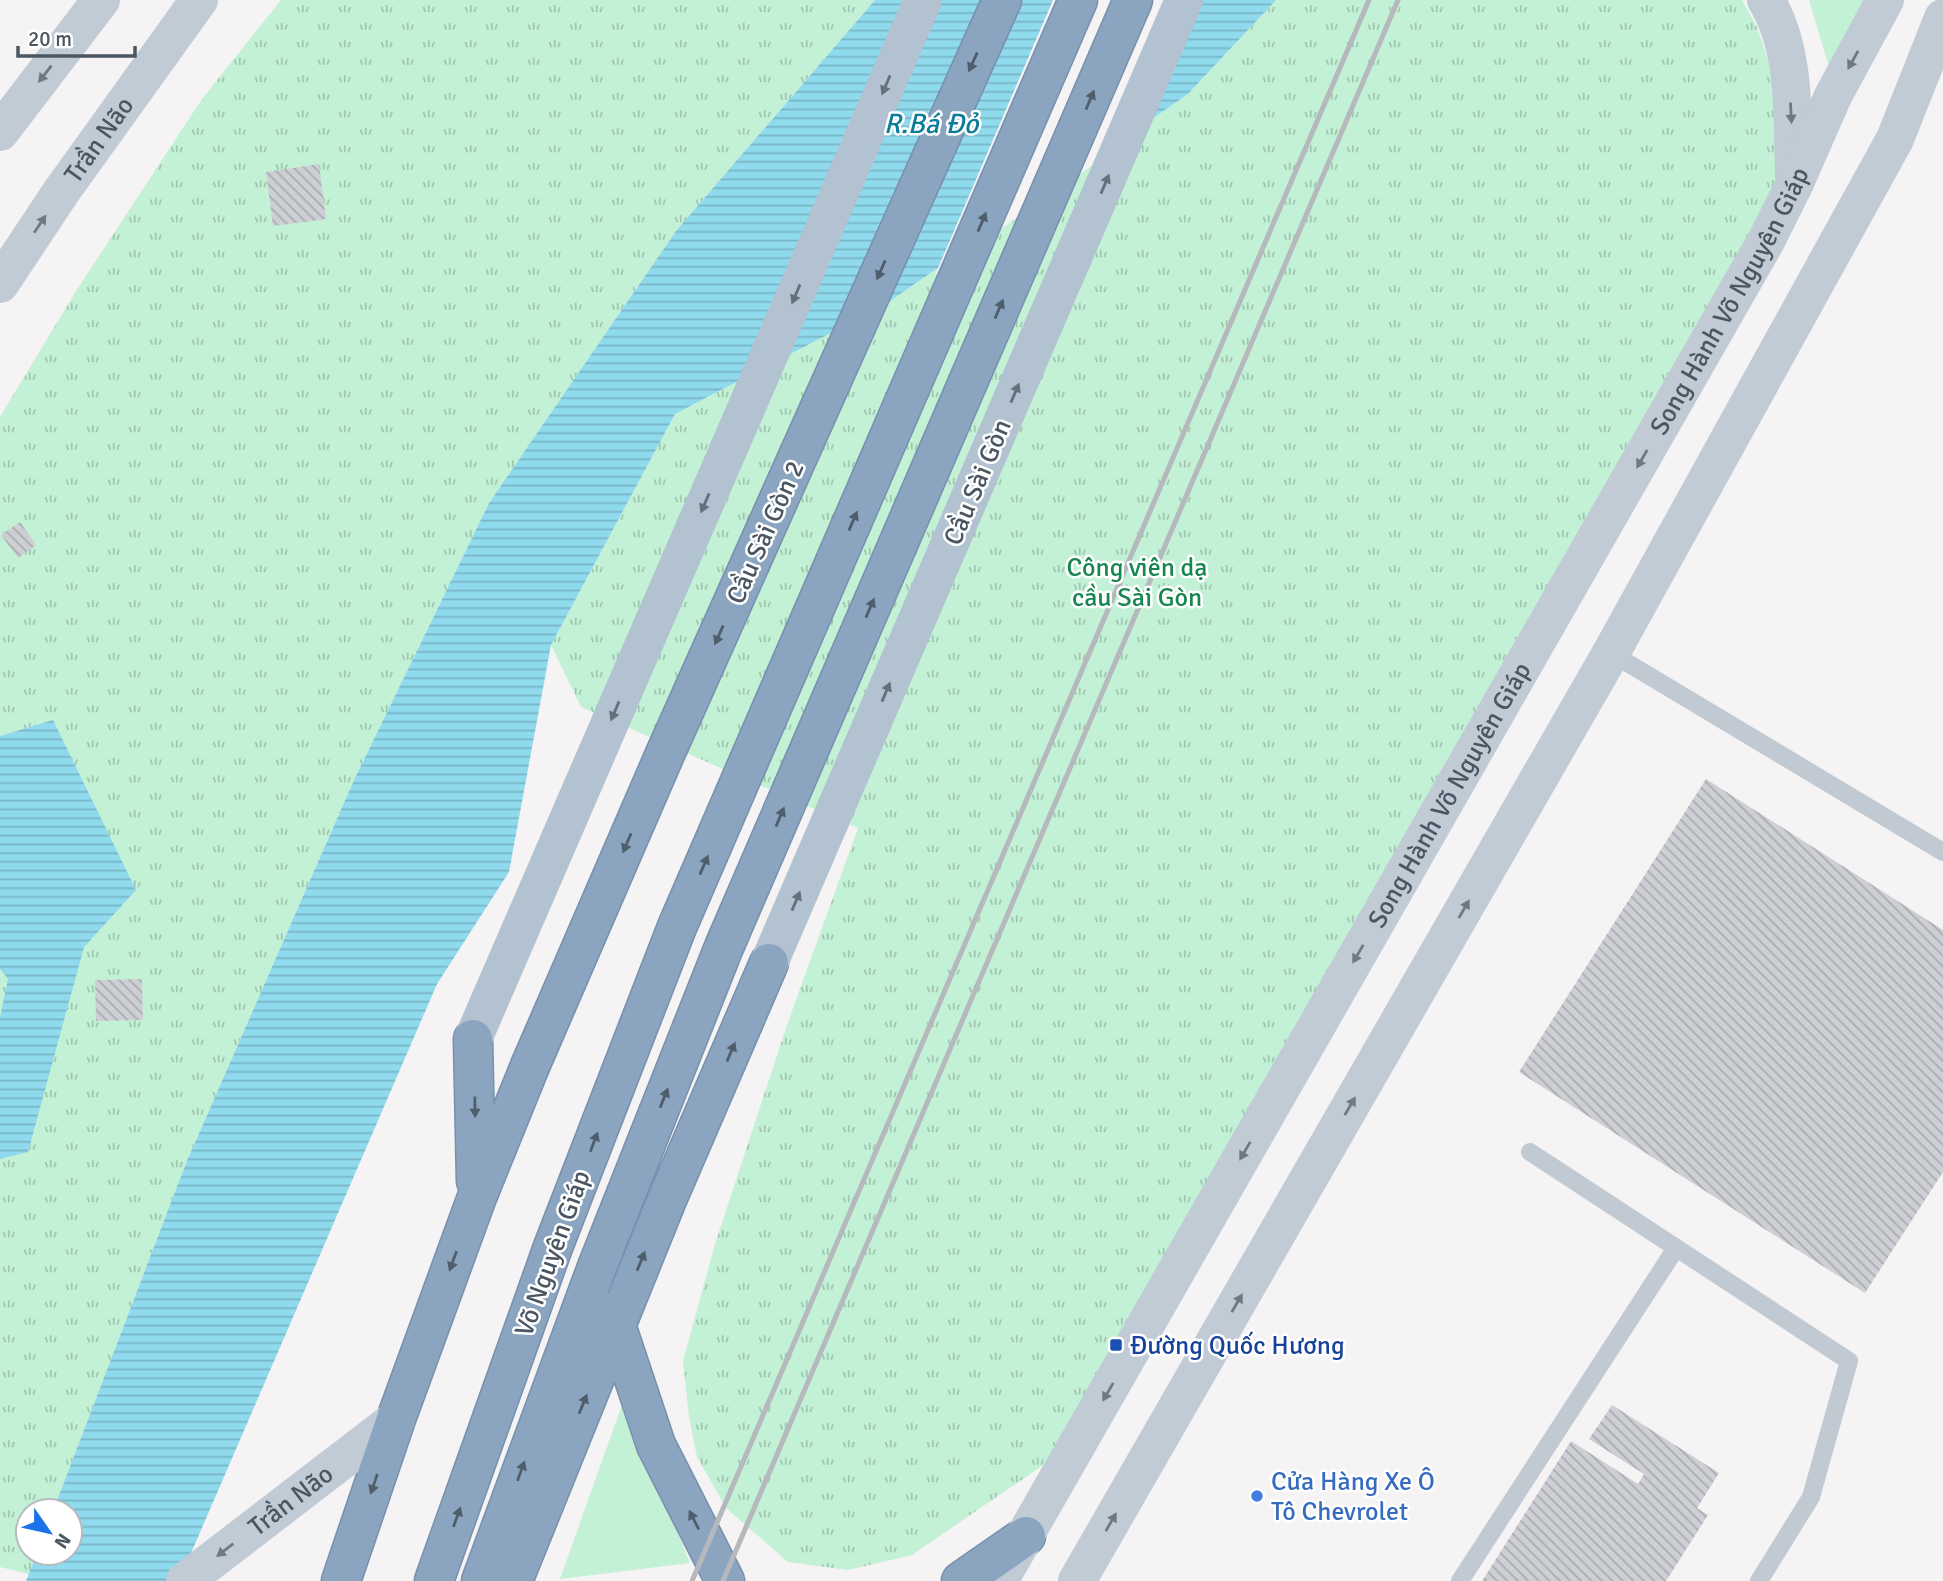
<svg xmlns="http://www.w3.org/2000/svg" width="1943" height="1581" viewBox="0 0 1943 1581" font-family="Signika,sans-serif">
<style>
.grass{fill:#c3f1d5}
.park{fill:url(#park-tufts)}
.water{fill:url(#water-rules)}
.pier{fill:#f5f3f3}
.building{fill:url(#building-back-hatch)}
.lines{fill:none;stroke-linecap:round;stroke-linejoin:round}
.highway-casing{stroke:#7690ad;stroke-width:41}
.lane{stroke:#c1cad2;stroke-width:18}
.secondary{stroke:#c1cbd6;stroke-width:38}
.primary{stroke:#b3c2d1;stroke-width:38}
.highway{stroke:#8ba5c1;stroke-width:38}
.rail{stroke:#b5b8bd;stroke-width:5}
.oneway{fill:#6e7984}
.oneway2{fill:#505e6b}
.oneway3{fill:#64717d}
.transit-dot{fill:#1a4fb4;stroke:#fff;stroke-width:2.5}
.shop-dot{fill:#3f7fe0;stroke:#fff;stroke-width:2.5}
.labels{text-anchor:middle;stroke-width:5;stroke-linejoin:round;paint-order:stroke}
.street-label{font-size:26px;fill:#4a5661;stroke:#fff}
.park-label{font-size:26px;fill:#17864f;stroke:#fff}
.transit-label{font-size:26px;fill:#164399;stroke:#fff;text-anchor:start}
.shop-label{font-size:26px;fill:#366cbe;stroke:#fff;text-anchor:start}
.water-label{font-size:28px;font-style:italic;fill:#0c7c9b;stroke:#fff}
</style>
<defs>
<pattern id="park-tufts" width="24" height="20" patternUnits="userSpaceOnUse" patternTransform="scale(1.75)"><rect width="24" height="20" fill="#c3f1d5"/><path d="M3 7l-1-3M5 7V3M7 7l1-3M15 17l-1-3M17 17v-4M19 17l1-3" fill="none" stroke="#a0c6b0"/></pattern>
<pattern id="water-rules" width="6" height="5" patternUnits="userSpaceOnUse" patternTransform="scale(1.75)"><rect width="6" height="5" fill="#90daee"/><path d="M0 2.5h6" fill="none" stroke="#78b4c4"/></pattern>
<pattern id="building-back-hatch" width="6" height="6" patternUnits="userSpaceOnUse" patternTransform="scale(1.75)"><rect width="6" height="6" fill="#cdcfd5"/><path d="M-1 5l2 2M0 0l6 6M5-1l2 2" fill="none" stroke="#a8abb0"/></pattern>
</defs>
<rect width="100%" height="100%" fill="#f5f3f3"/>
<path class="grass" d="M1809,0H1865L1829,67Z
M623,1402L690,1563L560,1579Z"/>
<path class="park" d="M281,0H875L676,231L489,503L354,780L186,1163L53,1511H28V1553H37L29,1574L0,1567V417L76,291L202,99Z
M1276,0H1742L1757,27L1772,72L1779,156L1772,201L1065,1450L912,1555L848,1570L788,1562L726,1508L697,1457L689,1417L683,1361L715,1244L787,1025L858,828L581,707L551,645L675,414L883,306L1188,94Z"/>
<path class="water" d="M875,0H1276L1188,94L883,306L675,414L551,645L509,872L437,984L179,1581H26L37,1553H70V1511H53L186,1163L354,780L489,503L676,231Z
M53,720L136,890L84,947L28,1152L0,1159V1017L8,979L0,969V736Z"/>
<path class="pier" d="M1053,0H1197L1140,132L935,275Z"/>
<path class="building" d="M319,164L326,219L273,226L266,172Z
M20,522L36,545L18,558L1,535Z
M1706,779L1943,930V1172L1865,1293L1519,1072Z
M142,979L143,1020L96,1021L95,980Z
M1612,1405L1719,1473L1697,1508L1708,1515L1666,1581H1482L1571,1441L1638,1484L1644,1474L1589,1439Z"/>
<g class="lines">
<defs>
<path id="highway" d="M473,1039L476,1181
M612,1313L656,1445L725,1581
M341,1581L396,1419L477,1197L530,1066L665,754L1002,0
M434,1581L553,1247L677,927L1078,0
M481,1581L597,1267L724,947L1133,0
M513,1581L666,1202L769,963
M961,1581L1026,1536"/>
</defs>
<use href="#highway" class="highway-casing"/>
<path class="lane" d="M1611,653L1943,852
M1530,1152L1849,1361L1811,1497L1759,1581
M1460,1581L1676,1248"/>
<g class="secondary">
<path d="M1766,0C1797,51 1792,119 1794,176"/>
<path d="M0,132L101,0"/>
<path id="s1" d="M0,284L61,192L199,0"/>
<path id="s2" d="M185,1581L396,1419"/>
<path id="s3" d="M999,1581L1766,241L1794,185L1833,96L1885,0"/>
<path d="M1077,1581L1611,653L1895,139L1943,18"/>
</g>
<path class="primary" d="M769,963L1184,0
M473,1039L923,0"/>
<use href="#highway" class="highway"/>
<path class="rail" d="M692,1581L1369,0
M723,1581L1398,0"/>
</g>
<defs><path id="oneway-solid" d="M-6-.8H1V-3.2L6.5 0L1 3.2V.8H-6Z" transform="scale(1.75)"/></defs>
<g class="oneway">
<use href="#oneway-solid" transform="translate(1853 60) rotate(119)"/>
<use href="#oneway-solid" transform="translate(45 74) rotate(128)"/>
<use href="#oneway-solid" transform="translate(1791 113) rotate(87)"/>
<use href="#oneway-solid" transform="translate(40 224) rotate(-56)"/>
<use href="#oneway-solid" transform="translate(1642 459) rotate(120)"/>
<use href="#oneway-solid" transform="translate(1464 909) rotate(-60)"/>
<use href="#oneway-solid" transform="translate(1358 954) rotate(120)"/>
<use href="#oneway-solid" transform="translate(1350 1106) rotate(-60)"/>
<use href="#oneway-solid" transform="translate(1245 1151) rotate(120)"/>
<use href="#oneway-solid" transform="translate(1237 1303) rotate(-60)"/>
<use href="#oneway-solid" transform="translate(1108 1392) rotate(120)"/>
<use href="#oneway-solid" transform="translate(1111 1522) rotate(-60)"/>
<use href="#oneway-solid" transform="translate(225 1550) rotate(142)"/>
</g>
<g class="oneway2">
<use href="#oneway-solid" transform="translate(973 62) rotate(114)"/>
<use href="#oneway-solid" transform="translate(1090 100) rotate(-67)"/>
<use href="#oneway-solid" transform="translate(982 222) rotate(-67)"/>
<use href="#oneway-solid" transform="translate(881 270) rotate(114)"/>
<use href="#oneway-solid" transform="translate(999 309) rotate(-67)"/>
<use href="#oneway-solid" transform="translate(853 521) rotate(-67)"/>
<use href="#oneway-solid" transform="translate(870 608) rotate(-67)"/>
<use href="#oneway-solid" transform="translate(719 635) rotate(114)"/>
<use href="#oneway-solid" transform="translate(780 817) rotate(-67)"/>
<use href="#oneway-solid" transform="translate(627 843) rotate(113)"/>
<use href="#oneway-solid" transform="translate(704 865) rotate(-67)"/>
<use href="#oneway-solid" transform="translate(731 1052) rotate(-67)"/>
<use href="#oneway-solid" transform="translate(664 1098) rotate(-68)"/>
<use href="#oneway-solid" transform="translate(475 1107) rotate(89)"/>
<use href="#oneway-solid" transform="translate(594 1142) rotate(-69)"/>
<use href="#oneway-solid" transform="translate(453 1261) rotate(110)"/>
<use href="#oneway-solid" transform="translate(641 1261) rotate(-68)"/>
<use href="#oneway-solid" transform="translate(583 1404) rotate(-68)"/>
<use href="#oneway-solid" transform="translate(521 1471) rotate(-70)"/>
<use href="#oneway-solid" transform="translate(374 1484) rotate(109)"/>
<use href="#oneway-solid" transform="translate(457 1517) rotate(-70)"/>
<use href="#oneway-solid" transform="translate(694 1520) rotate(-117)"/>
</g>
<g class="oneway3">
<use href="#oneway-solid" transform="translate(886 85) rotate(113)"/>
<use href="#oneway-solid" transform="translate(1105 184) rotate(-67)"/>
<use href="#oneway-solid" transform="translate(796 294) rotate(113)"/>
<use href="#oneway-solid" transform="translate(1015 393) rotate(-67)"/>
<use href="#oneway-solid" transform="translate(705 503) rotate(113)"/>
<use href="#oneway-solid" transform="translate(886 692) rotate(-67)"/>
<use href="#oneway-solid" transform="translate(615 711) rotate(113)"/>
<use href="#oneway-solid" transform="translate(796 901) rotate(-67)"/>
</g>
<rect class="transit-dot" x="1109" y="1338" width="14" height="14" rx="3.5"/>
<circle class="shop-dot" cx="1257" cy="1496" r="7"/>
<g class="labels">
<g class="street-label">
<text dy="9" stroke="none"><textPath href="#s1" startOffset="175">Trần Não</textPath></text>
<text dy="9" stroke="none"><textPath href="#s3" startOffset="1474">Song Hành Võ Nguyên Giáp</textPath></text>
<text transform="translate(977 482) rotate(-67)" y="9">Cầu Sài Gòn</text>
<text transform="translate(765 532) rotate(-66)" y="9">Cầu Sài Gòn 2</text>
<text dy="9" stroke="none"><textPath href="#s3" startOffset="906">Song Hành Võ Nguyên Giáp</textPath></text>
<text transform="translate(552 1253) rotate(-70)" y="9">Võ Nguyên Giáp</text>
<text dy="9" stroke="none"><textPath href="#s2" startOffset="133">Trần Não</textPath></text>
</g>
<g class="park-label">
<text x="1137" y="576">Công viên dạ<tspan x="1137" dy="30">cầu Sài Gòn</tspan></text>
</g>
<g class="transit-label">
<text x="1130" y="1354">Đường Quốc Hương</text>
</g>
<g class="shop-label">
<text x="1271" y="1490">Cửa Hàng Xe Ô<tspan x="1271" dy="30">Tô Chevrolet</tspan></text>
</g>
<g class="water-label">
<text x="931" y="133">R.Bá Đỏ</text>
</g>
</g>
<g transform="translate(49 1532) rotate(124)"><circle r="33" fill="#ffffff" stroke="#b7bbc0" stroke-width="2"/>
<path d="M0-5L12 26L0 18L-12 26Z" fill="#1a73e8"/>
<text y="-10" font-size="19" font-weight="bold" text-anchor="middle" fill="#4a5661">N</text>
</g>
<path d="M18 46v10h117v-10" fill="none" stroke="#4a5661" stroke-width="3.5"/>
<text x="28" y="46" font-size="21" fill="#4a5661" stroke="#ffffff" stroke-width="5" paint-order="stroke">20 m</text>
</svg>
